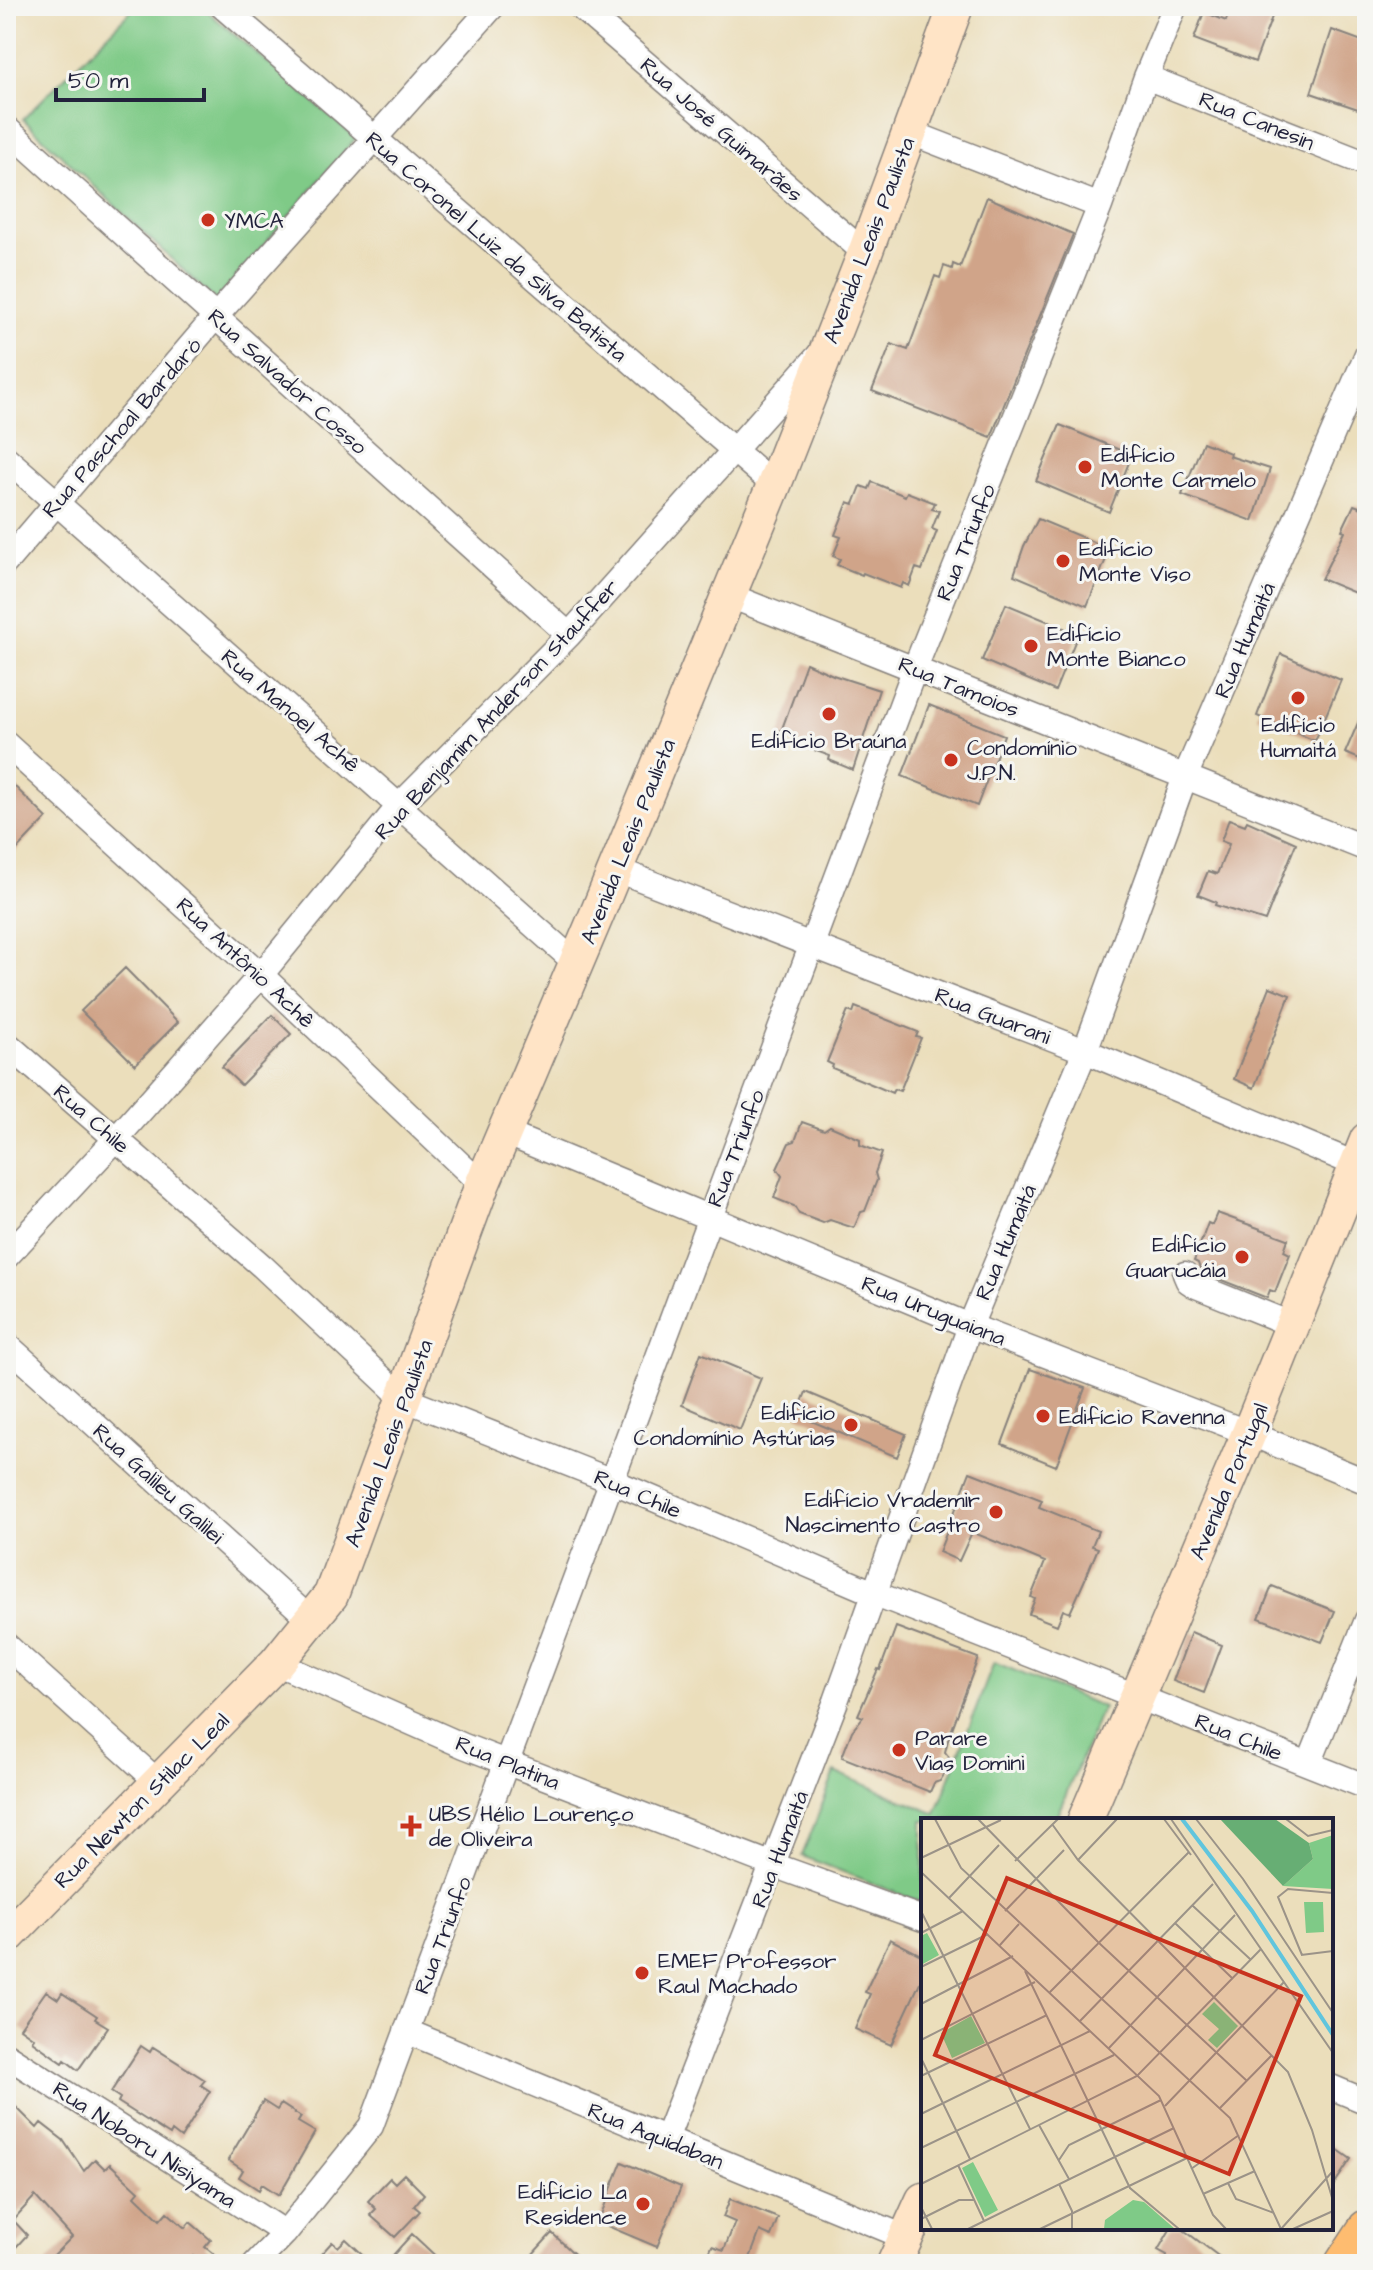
<svg xmlns="http://www.w3.org/2000/svg" width="1373" height="2270" viewBox="0 0 1373 2270" font-family="'Architects Daughter',sans-serif">
<style>
.green{fill:#7fca87;stroke:#507661;stroke-width:2}
.building{fill:#d0a489}
.lines{fill:none;stroke-linecap:round;stroke-linejoin:round}
.street-casing{stroke:#86807b;stroke-width:27}
.secondary-casing{stroke:#86807b;stroke-width:37}
.primary-casing{stroke:#86807b;stroke-width:41}
.street{stroke:#fff;stroke-width:24}
.secondary{stroke:#ffe4c6;stroke-width:34}
.primary{stroke:#febc70;stroke-width:38}
.poi-dot{fill:#c8321e;stroke:#f6f6f2;stroke-width:3}
.labels{text-anchor:middle;stroke-width:6;stroke-linejoin:round;paint-order:stroke}
.street-label{font-size:22px;fill:#22223b;stroke:#f6f6f2}
.poi-label{font-size:22px;fill:#22223b;stroke:#f6f6f2;text-anchor:start}
.inset-river{fill:none;stroke:#60c5dd;stroke-width:4}
.inset-road{fill:none;stroke:#9b9388;stroke-width:2}
.view{fill:#c8321e;fill-opacity:0.15;stroke:#c8321e;stroke-width:4}
.inset-edge{fill:none;stroke:#22223b;stroke-width:4}
</style>
<rect width="100%" height="100%" fill="#f6f6f2"/>
<filter id="ink" filterUnits="userSpaceOnUse"><feTurbulence type="fractalNoise" baseFrequency=".0125" numOctaves="2"/><feDisplacementMap in="SourceGraphic" scale="16" xChannelSelector="R" yChannelSelector="G"/><feConvolveMatrix kernelMatrix="1 2 1 2 8 2 1 2 1" color-interpolation-filters="sRGB"/></filter>
<filter id="wash" filterUnits="userSpaceOnUse"><feTurbulence type="fractalNoise" baseFrequency=".006" numOctaves="4" result="noise"/><feDisplacementMap in="SourceGraphic" scale="32" xChannelSelector="R" yChannelSelector="G"/><feGaussianBlur stdDeviation="1.8" result="paint"/><feColorMatrix in="noise" values="0 0 0 0 0 0 0 0 0 0 0 0 0 0 0 0 0 1.4 0 .05"/><feComposite in="paint" operator="in"/></filter>
<g filter="url(#wash)">
<rect width="100%" height="100%" fill="#ebdebb"/>
<path class="green" d="M136,6H201L356,138L216,301L23,119Z
M994,1662L1103,1707L1055,1820H923V1903L802,1856L835,1772L936,1814Z"/>
<g id="blocks">
<path class="building" d="M1231,6H1276L1255,62L1194,39L1204,12L1226,21Z
M1332,30L1365,42L1359,61L1367,64V112L1311,93Z
M987,197L1073,234L991,437L872,391L891,344L908,350L935,276L940,278L944,266L952,269L953,264L960,267Z
M1060,425L1132,455L1109,512L1036,481Z
M1203,442L1230,453L1229,456L1270,469L1253,521L1182,495Z
M872,482L905,496L907,492L935,503L932,509L939,511L932,529L937,531L922,570L916,568L909,586L903,583L901,588L863,573L862,575L837,565L840,559L833,556L841,537L835,535L848,502L854,504L861,486L869,489Z
M1354,505L1367,510V598L1321,579L1345,531L1342,530Z
M1038,519L1110,549L1087,606L1014,575L1024,546Z
M1006,604L1078,634L1055,691L982,660Z
M1281,654L1341,680L1315,741L1257,716Z
M806,663L833,675L879,690L853,770L829,760L830,756L779,737Z
M1367,702V762L1345,753Z
M929,705L1004,735L977,806L902,776Z
M6,778L47,818L6,861Z
M1229,819L1245,825L1247,821L1296,843L1265,921L1215,905L1216,902L1198,895L1208,871L1217,874L1229,844L1221,841Z
M125,968L178,1022L135,1065L81,1011Z
M1270,987L1290,995L1254,1088L1234,1079Z
M855,1007L918,1032L916,1037L921,1038L900,1091L894,1089L892,1093L871,1084L832,1068L833,1065L827,1062L848,1011L853,1013Z
M272,1015L291,1034L241,1085L222,1067Z
M802,1122L824,1130L830,1126L860,1139V1145L882,1153L875,1173L877,1180L865,1211L861,1212L854,1228L830,1220L823,1223L799,1214L794,1206L774,1198L782,1176L777,1169L789,1143L795,1141Z
M1217,1213L1288,1239L1284,1251L1290,1254L1275,1292L1270,1290L1267,1298L1201,1272L1198,1263L1194,1261L1208,1223L1212,1225Z
M701,1353L761,1378L740,1430L682,1405Z
M1030,1369L1085,1388L1056,1466L1002,1444Z
M806,1392L906,1434L897,1457L797,1415Z
M970,1472L1042,1500L1039,1507L1098,1531L1092,1546L1098,1548L1086,1577L1070,1613L1063,1610L1057,1625L1029,1614L1035,1599L1031,1597L1045,1562L972,1532L959,1561L939,1552Z
M1272,1586L1335,1611L1322,1642L1259,1618Z
M896,1627L978,1658L948,1740L945,1752L949,1757L947,1770L940,1781L934,1783L930,1792L842,1757L852,1731L863,1717L858,1715L878,1669L880,1670Z
M1191,1632L1222,1645L1204,1693L1173,1681Z
M890,1939L923,1956V1976L891,2045L855,2029L870,1994L865,1992Z
M46,1991L58,1999L62,1993L97,2016L95,2019L108,2027L78,2070L65,2060L63,2063L32,2041L34,2038L20,2028Z
M141,2046L150,2052L153,2047L205,2080L201,2085L210,2091L181,2138L172,2131L170,2135L118,2102L120,2098L111,2092Z
M6,2097L37,2128L41,2123L63,2140L84,2171L95,2159L105,2169L110,2164L139,2191L135,2196L160,2220L167,2212L185,2228L190,2222L211,2240L205,2247L226,2264H202L193,2256L186,2264H45L72,2237L35,2196L13,2220L27,2235L6,2258Z
M263,2101L277,2110L281,2104L301,2117L298,2122L315,2132L279,2195L262,2184L259,2190L239,2177L243,2170L228,2160Z
M1331,2145L1351,2159L1331,2189Z
M622,2162L681,2187L657,2247L598,2222Z
M404,2174L424,2194L414,2206L420,2211L395,2237L370,2215L376,2209L368,2201L390,2178L395,2183Z
M730,2199L778,2218L771,2236L760,2231L750,2258L757,2260V2264H705L712,2246L724,2250L735,2222L723,2217Z
M1171,2228H1181L1229,2264H1165L1167,2255L1158,2250Z
M552,2233L585,2264H539L531,2256Z
M412,2234L444,2264H385Z
M346,2239L373,2264H312L332,2242L338,2247Z"/>
</g>
</g>
<g filter="url(#ink)">
<use href="#blocks" fill-opacity="0" stroke="#86807b" stroke-width="2"/>
<g class="lines">
<defs>
<path id="street" d="M222,6L774,485
M579,6L865,253
M1146,77L1367,164
M6,128L569,635
M909,132L1100,206
M6,458L576,963
M6,562L216,316L493,6
M728,595L1367,849
M6,744L261,975L482,1185
M615,869L1085,1051L1367,1169
M6,1043L262,1266L404,1399L612,1481L876,1594L1367,1787
M503,1132L970,1326L1249,1433L1367,1482
M6,1257L116,1139L261,975L400,805L569,635L818,356
M1185,1274L1188,1281L1194,1285L1293,1325
M6,1344L312,1621
M6,1645L158,1782
M276,1663L464,1746L773,1865L923,1919
M1309,1764L1367,1620
M406,2031L907,2238
M6,2055L285,2233
M1331,2087L1367,2102
M666,2139L836,1701L970,1326L1085,1051L1185,777L1367,354
M255,2264L285,2233L371,2126L915,668L1100,206L1146,77L1175,6"/>
<path id="secondary" d="M1085,1820L1249,1433L1367,1140
M6,1938L276,1663L331,1595L482,1185L597,914L774,485L865,253L956,6
M894,2264L923,2200"/>
<path id="primary" d="M1344,2264L1367,2229"/>
</defs>
<use href="#street" class="street-casing"/>
<use href="#secondary" class="secondary-casing"/>
<use href="#primary" class="primary-casing"/>
<use href="#street" class="street"/>
<use href="#secondary" class="secondary"/>
<use href="#primary" class="primary"/>
</g>
</g>
<g class="poi-dot">
<circle cx="208" cy="220" r="8"/>
<circle cx="1085" cy="467" r="8"/>
<circle cx="1063" cy="561" r="8"/>
<circle cx="1031" cy="646" r="8"/>
<circle cx="1298" cy="698" r="8"/>
<circle cx="829" cy="714" r="8"/>
<circle cx="951" cy="760" r="8"/>
<circle cx="1242" cy="1257" r="8"/>
<circle cx="1043" cy="1416" r="8"/>
<circle cx="851" cy="1425" r="8"/>
<circle cx="996" cy="1512" r="8"/>
<circle cx="899" cy="1750" r="8"/>
<path d="M407 1814h8v8h8v8h-8v8h-8v-8h-8v-8h8z"/>
<circle cx="642" cy="1973" r="8"/>
<circle cx="643" cy="2204" r="8"/>
</g>
<g class="labels">
<g class="street-label">
<text transform="translate(1257 120) rotate(22)" y="8">Rua Canesin</text>
<text transform="translate(722 129) rotate(41)" y="8">Rua José Guimarães</text>
<text transform="translate(868 240) rotate(-69)" y="8">Avenida Leais Paulista</text>
<text transform="translate(497 246) rotate(41)" y="8">Rua Coronel Luiz da Silva Batista</text>
<text transform="translate(288 381) rotate(42)" y="8">Rua Salvador Cosso</text>
<text transform="translate(121 427) rotate(-49)" y="8">Rua Paschoal Bardaró</text>
<text transform="translate(965 542) rotate(-68)" y="8">Rua Triunfo</text>
<text transform="translate(1244 640) rotate(-67)" y="8">Rua Humaitá</text>
<text transform="translate(959 686) rotate(22)" y="8">Rua Tamoios</text>
<text transform="translate(496 709) rotate(-47)" y="8">Rua Benjamim Anderson Stauffer</text>
<text transform="translate(291 710) rotate(41)" y="8">Rua Manoel Achê</text>
<text transform="translate(627 841) rotate(-68)" y="8">Avenida Leais Paulista</text>
<text transform="translate(246 962) rotate(43)" y="8">Rua Antônio Achê</text>
<text transform="translate(993 1015) rotate(21)" y="8">Rua Guarani</text>
<text transform="translate(92 1118) rotate(41)" y="8">Rua Chile</text>
<text transform="translate(735 1148) rotate(-69)" y="8">Rua Triunfo</text>
<text transform="translate(1005 1242) rotate(-67)" y="8">Rua Humaitá</text>
<text transform="translate(934 1310) rotate(22)" y="8">Rua Uruguaiana</text>
<text transform="translate(388 1443) rotate(-70)" y="8">Avenida Leais Paulista</text>
<text transform="translate(1228 1481) rotate(-67)" y="8">Avenida Portugal</text>
<text transform="translate(159 1483) rotate(42)" y="8">Rua Galileu Galilei</text>
<text transform="translate(638 1493) rotate(23)" y="8">Rua Chile</text>
<text transform="translate(1239 1736) rotate(22)" y="8">Rua Chile</text>
<text transform="translate(508 1762) rotate(22)" y="8">Rua Platina</text>
<text transform="translate(141 1800) rotate(-45)" y="8">Rua Newton Stilac Leal</text>
<text transform="translate(779 1849) rotate(-69)" y="8">Rua Humaitá</text>
<text transform="translate(442 1935) rotate(-69)" y="8">Rua Triunfo</text>
<text transform="translate(656 2135) rotate(22)" y="8">Rua Aquidaban</text>
<text transform="translate(145 2144) rotate(33)" y="8">Rua Noboru Nisiyama</text>
</g>
<g class="poi-label">
<text x="224" y="228">YMCA</text>
<text x="1101" y="462">Edifício<tspan x="1101" dy="25">Monte Carmelo</tspan></text>
<text x="1079" y="556">Edifício<tspan x="1079" dy="25">Monte Viso</tspan></text>
<text x="1047" y="641">Edifício<tspan x="1047" dy="25">Monte Bianco</tspan></text>
<text x="1298" y="732" text-anchor="middle">Edifício<tspan x="1298" dy="25">Humaitá</tspan></text>
<text x="829" y="748" text-anchor="middle">Edifício Braúna</text>
<text x="967" y="755">Condomínio<tspan x="967" dy="25">J.P.N.</tspan></text>
<text x="1226" y="1252" text-anchor="end">Edifício<tspan x="1226" dy="25">Guarucáia</tspan></text>
<text x="835" y="1420" text-anchor="end">Edifício<tspan x="835" dy="25">Condomínio Astúrias</tspan></text>
<text x="1059" y="1424">Edifício Ravenna</text>
<text x="980" y="1507" text-anchor="end">Edifício Vrademir<tspan x="980" dy="25">Nascimento Castro</tspan></text>
<text x="915" y="1745">Parare<tspan x="915" dy="25">Vias Domini</tspan></text>
<text x="429" y="1821">UBS Hélio Lourenço<tspan x="429" dy="25">de Oliveira</tspan></text>
<text x="658" y="1968">EMEF Professor<tspan x="658" dy="25">Raul Machado</tspan></text>
<text x="627" y="2199" text-anchor="end">Edifício La<tspan x="627" dy="25">Residence</tspan></text>
</g>
</g>
<g transform="translate(921 1818)">
<rect width="412" height="412" fill="#ebdebb"/>
<path d="M412,17V71L362,68L392,41L388,25ZM383,84H402L403,114L385,115ZM6,115L18,137L0,147V118ZM293,184L317,208L296,230L287,222L298,211L281,196ZM50,198L64,225L31,240L20,215ZM52,344L77,392L64,399L41,350ZM212,382L223,384L254,411H183L184,402Z" fill="#7fca87"/>
<path d="M299,1H354L388,25L392,41L362,68Z" fill="#67ae74"/>
<path class="inset-river" d="M261,1L331,93L412,217"/>
<path class="inset-road" d="M14,1L40,50L309,300L360,411M57,1L177,124L326,263M243,1L270,37M250,1L412,235M275,1L322,61L412,195M365,1L387,18L412,12M131,6L157,42L367,254L391,312L412,383M0,40L80,2M157,42L196,1M94,43L137,1M0,54L238,278L292,397L305,411M28,80L78,27M272,88L329,141M0,93L109,311M84,93L143,32M254,105L311,160M0,115L42,93M79,127L98,106M380,137L412,133M381,137L357,79L367,71L412,75M0,149L67,116M104,153L209,370L258,411M129,174L268,34M0,186L92,138M159,203L292,66M0,222L114,164M187,231L314,97M0,240L49,341M0,258L126,197M244,288L363,164M298,291L351,237M0,296L169,213M118,307L148,361M0,330L193,237M138,342L148,327L240,282M37,347L63,403M270,351L318,317M307,365L315,381L353,395M0,366L216,258L340,131M138,366L151,393V411M282,376L334,353M0,389L11,411M0,401L38,382H53M47,411L253,310M119,411L266,340M360,411L412,353M372,411L412,393"/>
<path class="view" d="M86,60L380,178L308,356L14,237Z"/>
<rect width="412" height="412" class="inset-edge"/>
</g>
<rect width="1373" height="2270" fill="none" stroke="#f6f6f2" stroke-width="32"/>
<path d="M56 88v12h148v-12" fill="none" stroke="#22223b" stroke-width="4"/>
<text x="68" y="88" font-size="24" fill="#22223b" stroke="#f6f6f2" stroke-width="6" paint-order="stroke">50 m</text>
</svg>
